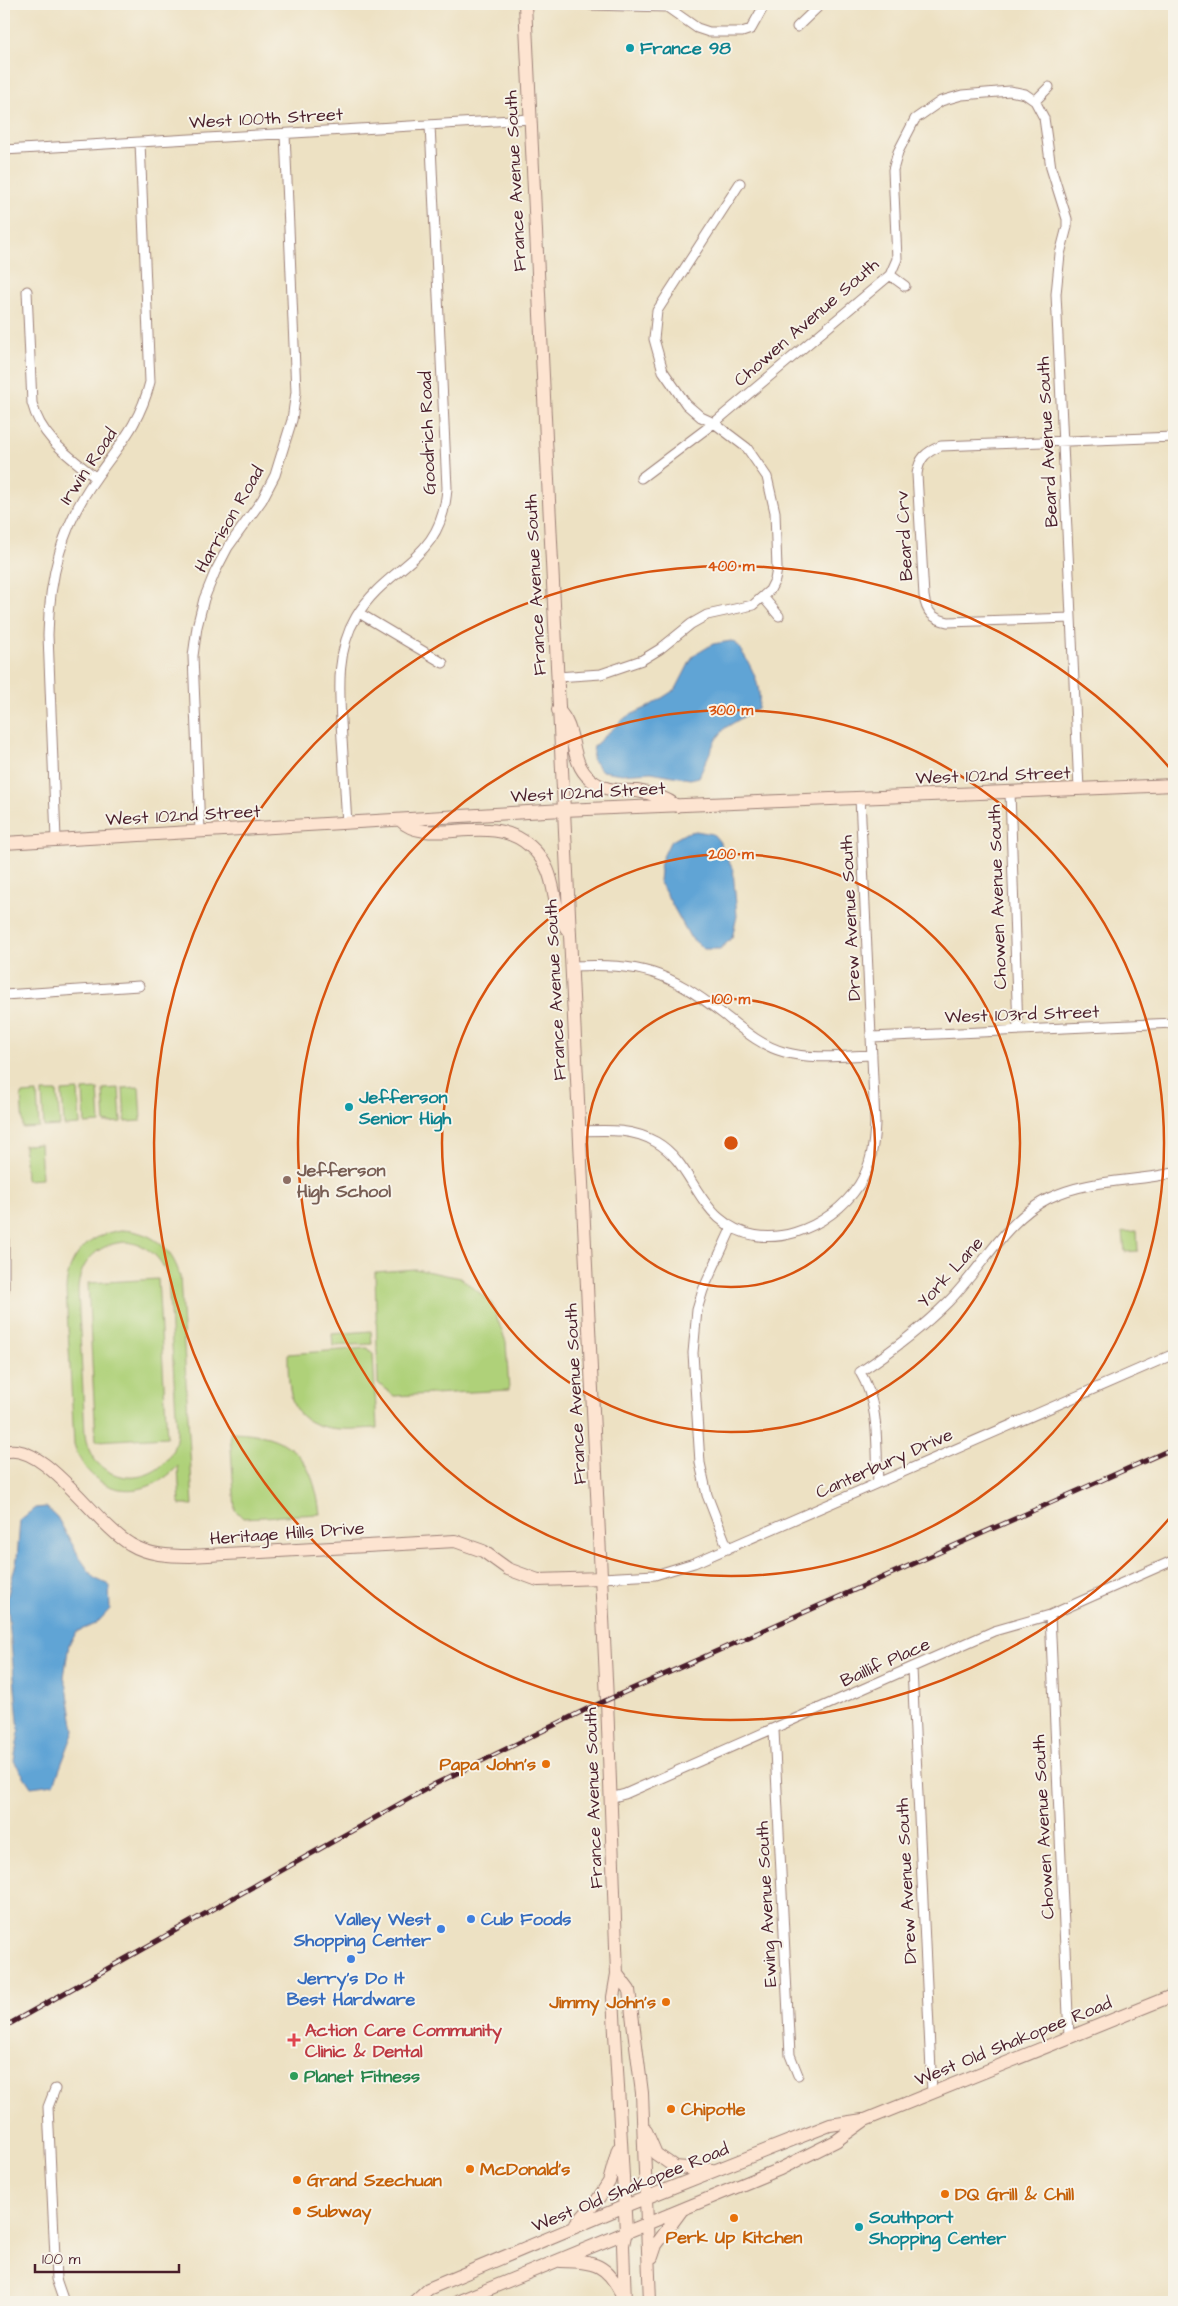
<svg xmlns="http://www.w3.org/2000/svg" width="1178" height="2306" viewBox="0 0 1178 2306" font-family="'Architects Daughter',sans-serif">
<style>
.pitch{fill:#afd179;stroke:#7c7852;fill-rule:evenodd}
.water{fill:#61a4d5;stroke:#566280}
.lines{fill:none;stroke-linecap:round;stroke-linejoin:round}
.street-casing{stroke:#9c8077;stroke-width:11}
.secondary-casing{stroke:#9c8077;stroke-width:14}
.street{stroke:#fff;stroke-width:9}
.secondary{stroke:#fde4d1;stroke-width:12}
.rail-casing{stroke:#4a1f2b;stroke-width:5}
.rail{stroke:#f7f3e8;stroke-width:3;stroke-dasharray:9;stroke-linecap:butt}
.ring{fill:none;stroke:#d8530f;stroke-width:2.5}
.culture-dot{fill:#0f9aa8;stroke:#f7f3e8;stroke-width:2}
.education-dot{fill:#8d6e63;stroke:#f7f3e8;stroke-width:2}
.food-dot{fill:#e8710a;stroke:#f7f3e8;stroke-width:2}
.shop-dot{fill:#3f7fe0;stroke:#f7f3e8;stroke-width:2}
.health-dot{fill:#e0444e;stroke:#f7f3e8;stroke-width:2}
.leisure-dot{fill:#2e9e5b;stroke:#f7f3e8;stroke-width:2}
.labels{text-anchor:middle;stroke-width:4;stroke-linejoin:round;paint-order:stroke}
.culture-label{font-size:18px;font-weight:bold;fill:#0d838f;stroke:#f7f3e8;text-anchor:start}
.street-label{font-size:18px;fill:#4a1f2b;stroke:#f7f3e8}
.education-label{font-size:18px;font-weight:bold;fill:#785e54;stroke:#f7f3e8;text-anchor:start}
.food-label{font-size:18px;font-weight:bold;fill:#c56008;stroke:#f7f3e8;text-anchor:start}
.shop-label{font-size:18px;font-weight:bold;fill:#366cbe;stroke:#f7f3e8;text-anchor:end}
.health-label{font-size:18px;font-weight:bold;fill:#be3a42;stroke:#f7f3e8;text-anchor:start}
.leisure-label{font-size:18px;font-weight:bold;fill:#27864d;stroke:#f7f3e8;text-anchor:start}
.centre{fill:#d8530f;stroke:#f7f3e8;stroke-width:2.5}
.ring-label{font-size:15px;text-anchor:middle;font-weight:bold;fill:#d8530f;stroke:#f7f3e8;stroke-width:4;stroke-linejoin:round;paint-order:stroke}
</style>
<rect width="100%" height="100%" fill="#f7f3e8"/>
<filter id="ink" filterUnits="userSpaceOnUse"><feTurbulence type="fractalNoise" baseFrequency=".02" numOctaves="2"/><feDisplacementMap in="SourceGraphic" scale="10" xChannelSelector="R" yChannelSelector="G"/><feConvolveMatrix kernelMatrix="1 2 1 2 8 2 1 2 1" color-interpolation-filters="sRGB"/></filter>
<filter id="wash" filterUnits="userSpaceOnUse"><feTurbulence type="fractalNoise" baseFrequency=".0096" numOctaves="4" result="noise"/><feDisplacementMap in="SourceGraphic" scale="20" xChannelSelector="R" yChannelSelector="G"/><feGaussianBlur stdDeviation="1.12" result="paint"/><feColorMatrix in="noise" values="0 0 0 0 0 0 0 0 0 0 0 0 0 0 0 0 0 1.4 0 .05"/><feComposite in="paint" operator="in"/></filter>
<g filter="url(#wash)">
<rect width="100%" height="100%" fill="#ede1c3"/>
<path class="pitch" d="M139,1087L141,1121L125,1122L123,1088Z
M119,1088L121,1122L105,1123L103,1089Z
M98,1089L100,1123L85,1124L83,1090Z
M78,1090L80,1125L64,1126L62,1091Z
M42,1092H57L60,1126L44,1127Z
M37,1093L39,1127L23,1128L21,1094Z
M40,1144L42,1179L26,1180L24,1145Z
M121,1230C151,1231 172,1247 180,1276L193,1505H180L178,1466C143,1504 89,1496 74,1444L66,1290C67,1257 88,1235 121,1230ZM128,1242C149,1246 162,1258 168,1278L177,1430C175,1490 93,1494 85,1435L78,1290C79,1261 100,1242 128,1242Z
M1137,1231L1138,1251L1125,1252L1123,1232Z
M415,1269L461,1278L491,1302L506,1342L509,1390L394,1396L378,1383L375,1272Z
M158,1279L167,1437L96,1441L88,1283Z
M371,1331L372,1344L333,1346L332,1334Z
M368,1348L373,1354L377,1428C351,1429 316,1434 297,1411C288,1398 288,1369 288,1354Z
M230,1432C289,1433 313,1455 320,1514L243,1518L235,1510Z"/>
<path class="water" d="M731,641L735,642C748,659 764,687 758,708L725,728L715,741L699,777L690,779L651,772L622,774L602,771L592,759L594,746L626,717L648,707L676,689L693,656L713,644Z
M696,831L713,834L719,841L733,870L737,916L732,938L720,949H704L690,937L659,881L661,861L670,842L686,833Z
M46,1507L57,1517L80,1558L94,1578L109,1585L110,1609L96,1624L78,1631L69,1644L64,1677L67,1687L74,1731L54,1784L31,1787L14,1761L19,1732L7,1598L17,1559L20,1520L35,1508Z"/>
</g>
<g filter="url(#ink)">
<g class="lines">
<defs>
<path id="street" d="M590,5L667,7L697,28L709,32H742L751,29L765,4
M797,27L821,4
M1035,101L1049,87
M4,150L530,119
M890,275L905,286
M27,291L32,403C41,438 69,456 96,478
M641,478L714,423L890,275L897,259L893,170L898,152L915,119L941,101L962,95L1010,91L1025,94L1035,101L1044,118L1051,168L1067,219V227L1060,254L1056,294L1079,789
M764,598L779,616
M359,613L443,663
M1071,618L948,622C933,619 926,612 924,596L917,474C919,458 926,452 941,446L1174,437
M557,677L601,674L642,660L660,649L691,624L707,615L753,605L770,590L775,580L777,569L775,512L767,477L747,448L714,423L701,417L686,404L663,371L654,339L657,311L740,183
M1010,792L1018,1030
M347,823C345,795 344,767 342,739C340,698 334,654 356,617C388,563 442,563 447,488L430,125
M200,831L193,656L197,627L204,599L215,572L228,547L262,500L275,475L292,420L296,392L285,134
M56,839L48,635C49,577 62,525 96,478C120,444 140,423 150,382L140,142
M571,966C642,963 667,971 723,1014C742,1029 761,1046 784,1052C812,1060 843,1056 872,1055
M4,995L139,986
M872,1037L1174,1023
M579,1131C607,1130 632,1128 656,1142C686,1159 694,1196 719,1218C763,1257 830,1229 859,1185C871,1166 874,1145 875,1123L860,798
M4,1240V1290
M878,1483C876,1446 880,1405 860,1372C892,1351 922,1328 949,1301C982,1268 1005,1220 1049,1198C1088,1179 1132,1182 1174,1173
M728,1549L707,1495L700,1463L693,1353L697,1310L703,1290L732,1227
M602,1578L655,1575L694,1563L1174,1354
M1050,1615L1069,2037
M912,1668L932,2092
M774,1730L790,2055L798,2075
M610,1798L625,1794L994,1631L1050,1615L1174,1560
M55,2089L48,2107L56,2279L64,2302"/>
<path id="secondary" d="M525,4L607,1700L617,1974L613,1997L626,2231L623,2245L625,2302
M558,710C578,729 568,760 590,779C604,792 620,790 637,791C651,793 666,798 677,806
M400,820C428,849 490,810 530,846C562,874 547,905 569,932
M4,843L563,810L1174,785
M4,1452C43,1439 95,1524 130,1544C148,1555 169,1556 190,1556L455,1541L483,1551L508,1569L538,1580L602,1578
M617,1974L629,1990L642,2093L650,2302
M646,2131L656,2154L675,2167L712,2170
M576,2224L596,2202L609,2182L618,2149
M652,2257L656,2245L681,2211
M560,2261C595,2262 607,2263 623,2297
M414,2302L428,2289L625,2206L830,2125L863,2120
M457,2302L780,2169L836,2141L865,2120L1174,1995"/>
</defs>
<use href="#street" class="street-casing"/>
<use href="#secondary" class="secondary-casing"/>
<use href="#street" class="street"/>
<use href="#secondary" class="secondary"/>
<defs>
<path id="rail" d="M4,2027L435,1784L589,1708L1174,1448"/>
</defs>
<use href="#rail" class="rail-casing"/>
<use href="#rail" class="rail"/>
</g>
</g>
<g class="ring">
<circle cx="731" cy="1143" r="144"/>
<circle cx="731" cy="1143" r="289"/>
<circle cx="731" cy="1143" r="433"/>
<path d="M1173 1514A577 577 0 1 1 1173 772"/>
</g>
<g class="culture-dot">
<circle cx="630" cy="48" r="5"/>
<circle cx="349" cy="1107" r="5"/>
<circle cx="859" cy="2227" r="5"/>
</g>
<circle class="education-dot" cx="287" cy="1180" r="5"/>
<g class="food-dot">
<circle cx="546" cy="1764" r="5"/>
<circle cx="666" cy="2002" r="5"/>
<circle cx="671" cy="2109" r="5"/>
<circle cx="470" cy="2169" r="5"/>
<circle cx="297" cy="2180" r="5"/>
<circle cx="945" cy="2194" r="5"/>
<circle cx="297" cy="2211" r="5"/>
<circle cx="734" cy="2218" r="5"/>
</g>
<g class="shop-dot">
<circle cx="471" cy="1919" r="5"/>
<circle cx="441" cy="1929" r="5"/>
<circle cx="351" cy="1959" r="5"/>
</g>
<path class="health-dot" d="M291.5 2032.5h5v5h5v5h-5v5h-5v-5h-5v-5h5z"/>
<circle class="leisure-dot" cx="294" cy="2076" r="5"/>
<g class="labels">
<g class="culture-label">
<text x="640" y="54">France 98</text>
<text x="359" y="1103">Jefferson<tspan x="359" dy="21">Senior High</tspan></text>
<text x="869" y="2223">Southport<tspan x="869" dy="21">Shopping Center</tspan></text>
</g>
<g class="street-label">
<text transform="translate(266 118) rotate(-3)" y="6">West 100th Street</text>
<text transform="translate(515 181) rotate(-93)" y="6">France Avenue South</text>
<text transform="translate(806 322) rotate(-41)" y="6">Chowen Avenue South</text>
<text transform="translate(427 433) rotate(-92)" y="6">Goodrich Road</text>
<text transform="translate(1047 442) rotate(-93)" y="6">Beard Avenue South</text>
<text transform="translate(88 466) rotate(-56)" y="6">Irwin Road</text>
<text transform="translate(229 519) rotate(-60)" y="6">Harrison Road</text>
<text transform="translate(904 536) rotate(-93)" y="6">Beard Crv</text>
<text transform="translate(535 585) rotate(-93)" y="6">France Avenue South</text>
<text transform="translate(993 775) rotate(-2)" y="6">West 102nd Street</text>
<text transform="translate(588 792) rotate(-3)" y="6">West 102nd Street</text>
<text transform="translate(183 815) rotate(-3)" y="6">West 102nd Street</text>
<text transform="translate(997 897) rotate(-92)" y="6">Chowen Avenue South</text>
<text transform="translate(850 918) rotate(-93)" y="6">Drew Avenue South</text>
<text transform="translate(555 990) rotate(-93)" y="6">France Avenue South</text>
<text transform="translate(1022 1014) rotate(-2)" y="6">West 103rd Street</text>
<text transform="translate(950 1272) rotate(-48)" y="6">York Lane</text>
<text transform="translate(575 1394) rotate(-93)" y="6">France Avenue South</text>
<text transform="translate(884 1463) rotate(-24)" y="6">Canterbury Drive</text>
<text transform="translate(287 1533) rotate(-4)" y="6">Heritage Hills Drive</text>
<text transform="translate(885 1662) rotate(-24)" y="6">Baillif Place</text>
<text transform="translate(593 1798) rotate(-92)" y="6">France Avenue South</text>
<text transform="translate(1043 1827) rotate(-93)" y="6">Chowen Avenue South</text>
<text transform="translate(906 1881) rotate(-93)" y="6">Drew Avenue South</text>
<text transform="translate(766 1904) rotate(-93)" y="6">Ewing Avenue South</text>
<text transform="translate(1013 2041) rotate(-22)" y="6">West Old Shakopee Road</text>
<text transform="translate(630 2187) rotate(-22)" y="6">West Old Shakopee Road</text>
</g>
<g class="education-label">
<text x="297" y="1176">Jefferson<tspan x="297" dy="21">High School</tspan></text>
</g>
<g class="food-label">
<text x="536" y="1770" text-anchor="end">Papa John's</text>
<text x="656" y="2008" text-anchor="end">Jimmy John's</text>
<text x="681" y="2115">Chipotle</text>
<text x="480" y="2175">McDonald's</text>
<text x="307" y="2186">Grand Szechuan</text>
<text x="955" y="2200">DQ Grill &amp; Chill</text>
<text x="307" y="2217">Subway</text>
<text x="734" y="2243" text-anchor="middle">Perk Up Kitchen</text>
</g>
<g class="shop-label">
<text x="431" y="1925">Valley West<tspan x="431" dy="21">Shopping Center</tspan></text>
<text x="481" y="1925" text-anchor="start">Cub Foods</text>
<text x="351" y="1984" text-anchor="middle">Jerry's Do It<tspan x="351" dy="21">Best Hardware</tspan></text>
</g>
<g class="health-label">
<text x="305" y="2036">Action Care Community<tspan x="305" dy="21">Clinic &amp; Dental</tspan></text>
</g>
<g class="leisure-label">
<text x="304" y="2082">Planet Fitness</text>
</g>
</g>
<circle cx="731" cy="1143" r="8" class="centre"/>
<g class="ring-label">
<text x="731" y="571">400 m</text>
<text x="731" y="715">300 m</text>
<text x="731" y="859">200 m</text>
<text x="731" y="1004">100 m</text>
</g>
<rect width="1178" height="2306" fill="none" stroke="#f7f3e8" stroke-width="20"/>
<path d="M35 2264v8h144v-8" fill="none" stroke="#4a1f2b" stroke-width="2.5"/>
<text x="42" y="2264" font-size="15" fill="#4a1f2b" stroke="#f7f3e8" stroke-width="4" paint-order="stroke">100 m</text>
</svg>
